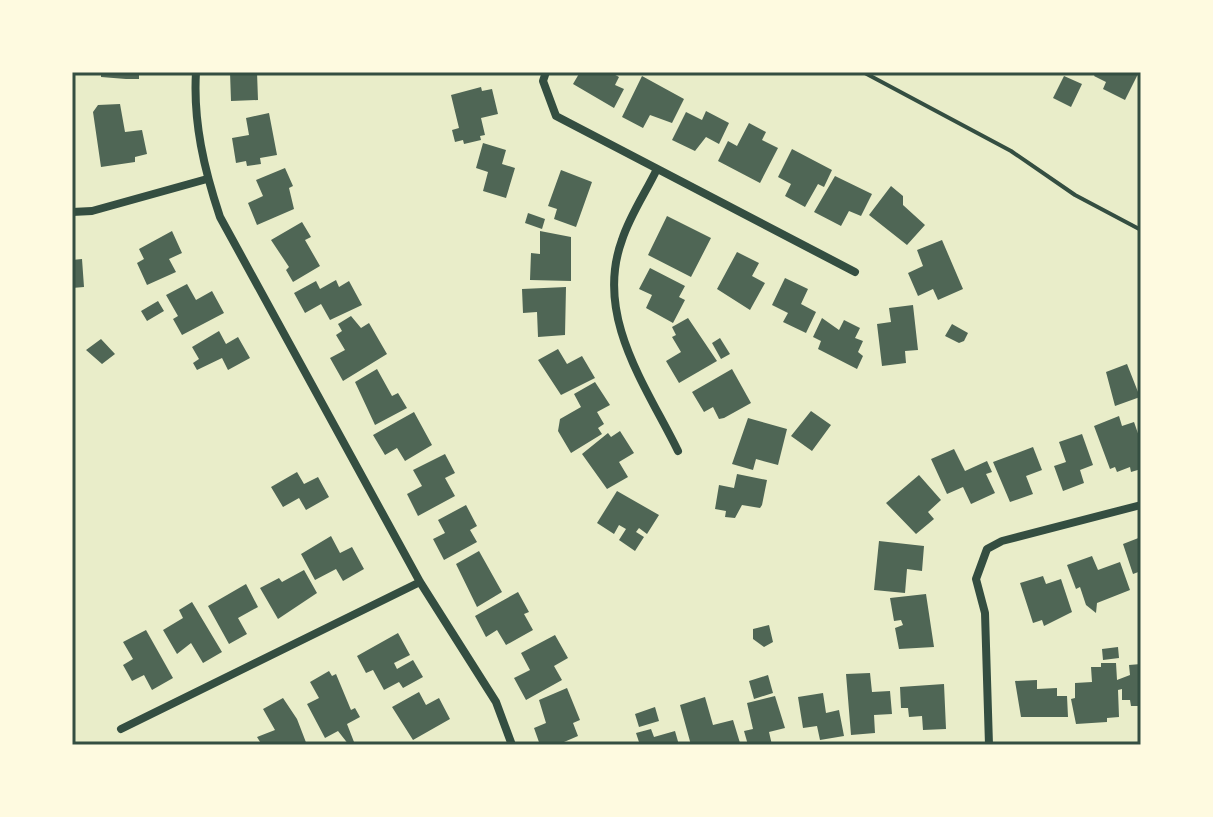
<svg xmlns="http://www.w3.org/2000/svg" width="1213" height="817" viewBox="0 0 1213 817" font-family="'Archivo Narrow',sans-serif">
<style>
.building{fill:#4f6655}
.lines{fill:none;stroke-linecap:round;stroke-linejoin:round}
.path{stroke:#344e41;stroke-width:4}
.minor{stroke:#344e41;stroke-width:8}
.neatline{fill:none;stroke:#344e41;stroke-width:3}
</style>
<rect width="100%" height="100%" fill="#e9edc9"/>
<path class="building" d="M101,72H139V79H126L101,77Z
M230,72H257L258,100L231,101Z
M580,72H610L619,77L615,85L624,89L614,108L573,84Z
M1096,72H1139L1125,100L1103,89L1106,82L1094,76Z
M642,76L684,99L672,123L650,115L643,128L622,117Z
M1064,76L1082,84L1071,107L1053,98Z
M481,87L482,91L492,89L498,114L481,118L485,135L480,136L481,140L464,144L463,140L455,142L452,130L459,128L451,95Z
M120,104L125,132L142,130L147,154L135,157V162L101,167L93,112L98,105Z
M706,111L729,123L719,144L706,137L695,151L672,140L686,112L702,120Z
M269,113L277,155L260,158L261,164L247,166L246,161L236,163L232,138L249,135L246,118Z
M749,123L766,132L762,140L778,148L760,183L718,161L728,141L737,146Z
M483,143L506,150L502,164L515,168L506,198L483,191L488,172L476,168Z
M792,149L832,170L824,187L818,184L805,207L785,196L791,184L778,177Z
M285,168L293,186L289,188L294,209L257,225L248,203L263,196L256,180Z
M561,170L592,182L576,227L554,219L557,209L548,206Z
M835,176L872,194L861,216L849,211L841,226L814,212Z
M891,186L903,196V205L925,225L907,245L869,215Z
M528,213L545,219L542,229L525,223Z
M667,216L711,238L691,277L648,255Z
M302,222L311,237L305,240L320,266L293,282L286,270L289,267L271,240Z
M172,231L182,253L169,259L176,272L147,285L137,263L144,259L139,249Z
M540,231L571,237V281L530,280L531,253L540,254Z
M942,240L963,289L938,300L933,289L918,296L908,273L923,266L917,250Z
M737,252L759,263L752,276L765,283L750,310L717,289Z
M82,259L84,287L72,288V260Z
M650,268L685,286L679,297L685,300L673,323L646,308L652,295L639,289Z
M785,278L808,289L801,304L816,312L806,333L783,322L788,313L772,305Z
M336,280L339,287L349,281L362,305L330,320L321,304L305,313L294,293L316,281L320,289Z
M187,284L196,300L212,291L224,313L182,335L173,319L178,316L166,295Z
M566,287L565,335L538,337L537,312L523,313L522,289Z
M158,301L164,311L147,321L141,311Z
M913,305L918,350L905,351L906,363L882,366L877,324L891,322L889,308Z
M351,316L361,328L369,323L387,354L343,381L330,358L345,350L336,335L342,331L338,324Z
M688,318L717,361L679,383L666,361L681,352L672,337L676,335L672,327Z
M822,318L839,330L844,320L860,328L855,338L863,341L858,352L863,356L857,369L818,349L821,341L813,337Z
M952,324L968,333L964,341L959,343L945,336Z
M219,331L226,344L238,337L250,358L228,370L222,358L197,370L193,363L199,359L192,347Z
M720,338L730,354L721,359L712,343Z
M101,339L115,354L102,364L86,350Z
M558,349L567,364L582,356L595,378L561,395L538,360Z
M1127,364L1140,397L1115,406L1106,372Z
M377,369L392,396L398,393L407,408L375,425L355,382Z
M732,369L751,403L724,418L719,419L713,407L704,412L692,392Z
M595,382L610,405L597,412L604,424L598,428L602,434L571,453L558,431L560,419L581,407L574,394Z
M811,411L831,425L812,451L791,436Z
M414,412L432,445L405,461L397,448L385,455L373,435Z
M1119,416L1122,426L1134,422L1141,442V469L1131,472L1130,467L1117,472L1115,467L1110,469L1094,426Z
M748,418L787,429L778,465L756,459L753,470L732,464Z
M620,431L634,453L619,462L628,477L607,489L582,454L608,433L611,437Z
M1082,434L1093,465L1080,470L1084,483L1063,491L1054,466L1066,462L1059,442Z
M1033,447L1042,470L1026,476L1033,494L1010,502L993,462Z
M954,449L965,471L987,461L992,472L986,474L995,493L971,504L963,487L947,494L931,459Z
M445,454L455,473L445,478L455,496L418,516L407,494L422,486L413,470Z
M297,472L304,484L318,477L329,497L306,510L299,498L283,507L271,487Z
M737,474L767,480L762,505L760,508L742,505L735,518L725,517L726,511L715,509L719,485L734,488Z
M919,475L941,500L928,512L934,519L916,534L886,503Z
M617,491L659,515L647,534L639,528L636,532L644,537L635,551L619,540L626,529L619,525L614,534L597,523Z
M466,505L477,526L470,530L477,542L444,560L433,539L445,533L438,520Z
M331,536L340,553L352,547L364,569L343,581L336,569L315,580L301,554Z
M1141,537V571L1133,574L1123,544Z
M879,541L924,546L922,571L907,569L905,593L874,590Z
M479,551L502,592L477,607L456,564Z
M1092,556L1098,570L1120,562L1130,590L1097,603L1096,613L1086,605L1080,587L1076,589L1067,565Z
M304,570L317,593L278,619L260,588L279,578L282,582Z
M1043,576L1046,584L1061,579L1072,612L1044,626L1042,620L1033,623L1020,583Z
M246,584L258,607L238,618L247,634L229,644L208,606Z
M518,592L529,612L524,614L533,630L506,645L497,630L486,637L475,616Z
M926,594L934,647L899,649L895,628L903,625L901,620L894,621L890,598Z
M192,602L222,652L203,663L191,643L177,654L163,630L183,618L179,610Z
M769,625L773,642L764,647L753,639V629Z
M146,630L173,678L152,690L144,675L132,681L123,665L133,659L123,642Z
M398,633L410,655L394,663L397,669L413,660L423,677L403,688L399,682L384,690L373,670L366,673L357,656Z
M555,635L568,658L554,666L562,680L526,700L514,678L530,670L521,653Z
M1118,647L1119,658L1103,660L1102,649Z
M1101,663H1116L1117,680L1130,675L1129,665L1141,664V706H1131L1130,700H1122V689L1118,690L1119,717L1107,718V722L1076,724L1071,699L1075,698V683L1092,682L1091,667H1101Z
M329,671L332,676L336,674L351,710L355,708L360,717L347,724L354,742L349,745L338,731L325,738L307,704L319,698L310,682Z
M870,673L872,692L890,691L892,714L874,715L875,733L851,735L846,674Z
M768,675L773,693L754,699L749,681Z
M1037,680V689L1057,688V696H1067L1068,717H1021L1015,681Z
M944,684L946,729L923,730L922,716L909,717L908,708H901L900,687Z
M567,688L580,720L573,723L578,736L557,745H540L534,728L546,723L539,700Z
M419,692L426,705L439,698L450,719L413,740L392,707Z
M823,693L826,713L839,710L844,736L820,740L817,726L803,728L798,697Z
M775,696L785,728L769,732L772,745H748L744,731L753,729L747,703Z
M705,697L713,725L733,720L740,743L691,745L680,705Z
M283,698L297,719L307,745H262L257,737L275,730L263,709Z
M655,707L659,721L639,727L635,714Z
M651,729L654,737L675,731L679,745H640L636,733Z"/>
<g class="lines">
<path class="path" d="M863,72L1011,151L1075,195L1141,230"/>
<path class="minor" d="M196,72C193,122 204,169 220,217L420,582L496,702L512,745
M546,72L543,81L556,116L855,272
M657,169C646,192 630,215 622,240C594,316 646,386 678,451
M72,212L92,211L207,179
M121,729L420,582
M989,745L985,613L976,579L987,549L1002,541L1141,505"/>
</g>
<rect width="1213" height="817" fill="none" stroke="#fefae0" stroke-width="148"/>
<rect x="74" y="74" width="1065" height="669" class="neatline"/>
</svg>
